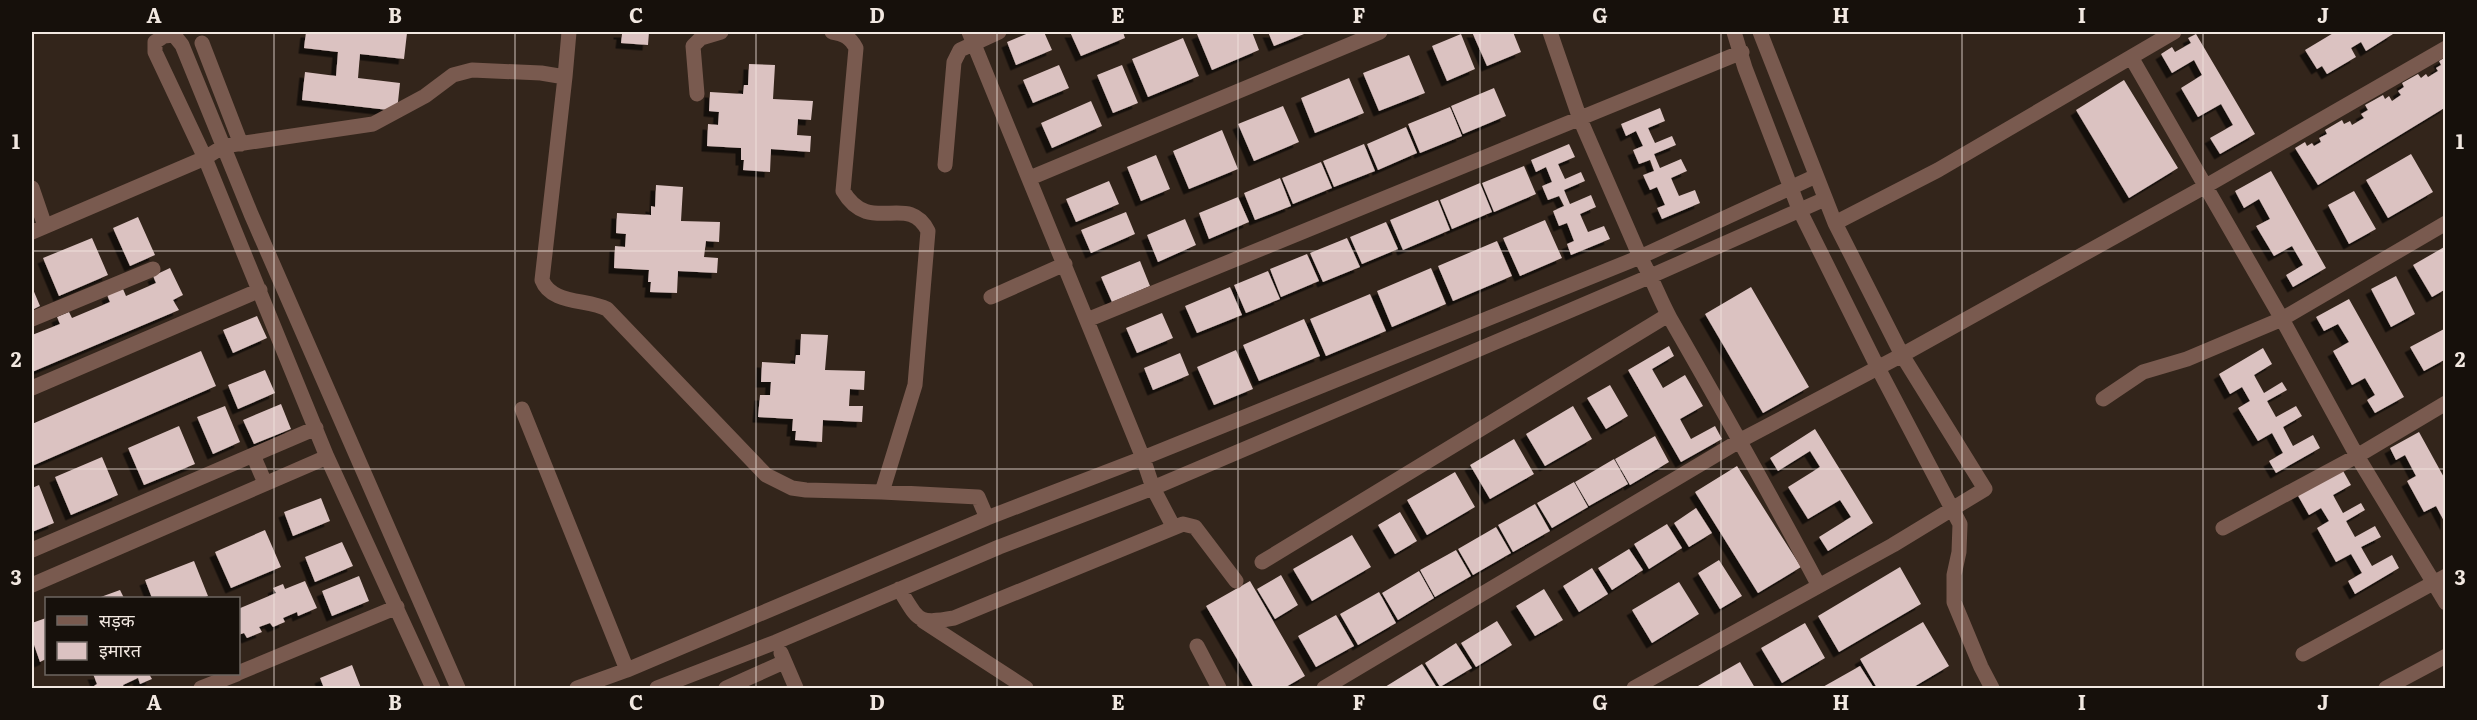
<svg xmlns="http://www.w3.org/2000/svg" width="2477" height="720" viewBox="0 0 2477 720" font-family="Literata,'Noto Sans Devanagari',serif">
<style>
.building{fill:#dbc2c1;filter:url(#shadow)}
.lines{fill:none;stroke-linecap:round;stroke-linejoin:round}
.minor{stroke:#795a4f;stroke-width:15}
.grid{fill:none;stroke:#f2e8e1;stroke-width:1.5;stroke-opacity:0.55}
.neatline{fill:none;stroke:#f2e8e1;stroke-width:2}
.grid-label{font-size:20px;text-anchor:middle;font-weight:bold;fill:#f2e8e1}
</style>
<defs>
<filter id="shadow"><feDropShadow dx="-5.5" dy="5.5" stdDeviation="0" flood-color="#0009"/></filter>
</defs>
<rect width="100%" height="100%" fill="#33251b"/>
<path class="building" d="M306,32L407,33L404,59L360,54L358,78L400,83L397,111L302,100L305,72L336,76L338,52L304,48Z
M619,32H649L648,45L621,43L622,34H619Z
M1031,32H1044L1052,50L1016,65L1007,42Z
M1070,32H1123L1125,38L1081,56Z
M1202,32H1252L1259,50L1212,70L1197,34Z
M1268,32H1309L1274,46Z
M1472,32H1513L1521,52L1487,66Z
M2335,32H2392L2393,34L2366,51L2361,42L2351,48L2356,57L2327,74L2322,66L2317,69L2305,50Z
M1461,34L1475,69L1447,81L1432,46Z
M2196,34L2255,134L2220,154L2210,138L2233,125L2221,104L2198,117L2181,88L2202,75L2194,60L2172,73L2161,54L2172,47L2175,52L2191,43L2188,38Z
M1183,38L1199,76L1148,97L1132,59Z
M1409,55L1425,93L1379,111L1363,73Z
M2446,57V107L2318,185L2295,148L2305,142L2307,146L2312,143L2314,146L2321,142L2319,138L2327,134L2325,130L2342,120L2344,124L2350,121L2352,125L2364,118L2361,114L2368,110L2365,105L2383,95L2385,99L2389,96L2392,101L2401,95L2398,91L2404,87L2402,83L2418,74L2421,78L2426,74L2428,77L2438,71L2436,68L2441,65L2439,61Z
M749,64L775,65L773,99L813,101L811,120L798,119L797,135L811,136L810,152L771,149L770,172L743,170L744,160H741V148L707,146L708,124L718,125L719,112L709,111L710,92L743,94L744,85H748Z
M1059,65L1069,88L1033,103L1023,80Z
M1122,65L1138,103L1113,113L1097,75Z
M1349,78L1364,113L1315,133L1301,98Z
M2124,80L2178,168L2129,198L2076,110Z
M1494,88L1506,116L1463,134L1451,106Z
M1091,101L1102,126L1052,148L1041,123Z
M1283,106L1299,142L1254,161L1238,124Z
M1450,107L1462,136L1420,153L1408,124Z
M1660,108L1665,121L1648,128L1655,143L1672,136L1676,145L1654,154L1660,168L1681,159L1687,171L1671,178L1679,196L1695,190L1700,203L1662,219L1657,208L1665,205L1657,187L1650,190L1643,175L1654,171L1650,160L1639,164L1633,150L1643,146L1636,131L1626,136L1621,124Z
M1406,127L1417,153L1378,170L1367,144Z
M1222,130L1238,169L1189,189L1173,151Z
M1364,144L1375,171L1334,187L1323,161Z
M1569,144L1575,157L1558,164L1565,179L1581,172L1585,181L1564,190L1570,204L1591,195L1596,207L1580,214L1588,232L1604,226L1610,239L1571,255L1567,244L1574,241L1567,223L1559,226L1553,211L1564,206L1559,196L1548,200L1542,186L1552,182L1546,167L1536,172L1531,160Z
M2411,154L2433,192L2388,218L2366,180Z
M1156,155L1170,189L1141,201L1127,167Z
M1321,162L1332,188L1293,204L1282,178Z
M1524,166L1536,194L1494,212L1482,183Z
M2271,171L2326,268L2293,287L2286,275L2303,265L2292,246L2274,256L2256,226L2270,219L2259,199L2244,208L2235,191Z
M1280,178L1291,206L1255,220L1244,193Z
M1109,181L1119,204L1076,222L1066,199Z
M1480,183L1492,212L1452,229L1440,200Z
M656,185L683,187L681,221L720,222L719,242L706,241L704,257L718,258L717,273L678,271L677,293L650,292L651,282H648L649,270L614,268L615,246L625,247L626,234L616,233L617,213L651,215V206L655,207Z
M2354,191L2376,229L2349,244L2328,205Z
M1238,197L1249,222L1209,239L1199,213Z
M1438,200L1450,230L1403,250L1390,220Z
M1126,212L1135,234L1091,253L1081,230Z
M138,217L155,255L130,266L113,228Z
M1185,219L1196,245L1158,262L1147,235Z
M1545,220L1562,258L1520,276L1503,238Z
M1386,222L1398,249L1362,264L1350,237Z
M92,238L108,275L59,296L43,258Z
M1347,238L1360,267L1323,282L1310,253Z
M1497,241L1512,276L1453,301L1438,266Z
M2446,246V289L2432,297L2413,265Z
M1307,254L1319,281L1281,297L1270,269Z
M1140,261L1150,286L1112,302L1101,277Z
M170,268L183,295L173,300L179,310L32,372V335L60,324L57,317L69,312L72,318L110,302L107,295L123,289L126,296L156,283L153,276Z
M1431,268L1446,304L1392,327L1377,291Z
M1268,271L1280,299L1246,313L1234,285Z
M2396,276L2415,314L2391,327L2371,289Z
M32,287L40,306L32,310Z
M1230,287L1242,315L1197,333L1185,306Z
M1751,287L1809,387L1763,413L1705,314Z
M1370,294L1386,331L1326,356L1310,319Z
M2349,299L2404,397L2375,413L2367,400L2375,395L2365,378L2352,385L2333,351L2349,342L2338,324L2324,331L2316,317Z
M1162,313L1173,338L1137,353L1126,328Z
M257,316L267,338L233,353L223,330Z
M1304,319L1320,356L1259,381L1243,345Z
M2446,328V359L2424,371L2410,347Z
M801,334L828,335L825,370L865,371L864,390L850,389L849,406H863L862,422L823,420L822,442L795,440L796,431H792L793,419L758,417L760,395H770L771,382H761L762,362L795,364L796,355H800Z
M1669,346L1674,356L1652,369L1663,388L1685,375L1703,406L1680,419L1691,439L1715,426L1722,439L1681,462L1628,370Z
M2263,348L2272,364L2254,375L2264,393L2282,382L2287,390L2267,401L2276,417L2296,406L2302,416L2283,427L2293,446L2313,435L2320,448L2276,473L2269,461L2283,453L2272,433L2258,441L2238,408L2250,401L2242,387L2230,394L2219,374Z
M1236,350L1253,389L1214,405L1197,367Z
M201,351L216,386L32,466V424Z
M1180,353L1189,375L1153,390L1144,368Z
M265,370L275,393L238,409L228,385Z
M1610,385L1628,416L1606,429L1587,398Z
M281,404L291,429L254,444L243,420Z
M225,406L240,442L213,454L197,417Z
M1573,406L1592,439L1545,466L1526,434Z
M179,426L195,464L144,485L128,448Z
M1815,429L1873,523L1828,551L1819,537L1851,517L1840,500L1808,519L1788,487L1820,467L1810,451L1778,471L1770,458Z
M2419,432L2446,481V525L2436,506L2424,512L2407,481L2416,476L2405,455L2396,460L2390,448Z
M1655,436L1669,462L1630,485L1615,459Z
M1514,439L1534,474L1490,499L1470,465Z
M102,457L118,495L71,515L55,477Z
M1614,459L1628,484L1589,506L1575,482Z
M1737,466L1801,567L1758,593L1695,492Z
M2342,469L2351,485L2333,495L2343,513L2361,503L2365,510L2346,521L2355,537L2375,526L2381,537L2361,547L2372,566L2392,555L2399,568L2355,594L2348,581L2362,573L2351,554L2336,562L2317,528L2329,521L2321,508L2309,515L2297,494Z
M1455,472L1475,507L1427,535L1407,500Z
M1574,482L1588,507L1552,528L1537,503Z
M39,485L54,523L32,532V488Z
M321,498L330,521L293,536L284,512Z
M1535,504L1550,531L1513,552L1498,525Z
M1696,508L1712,533L1689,547L1674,523Z
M1400,512L1417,541L1395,554L1378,525Z
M1667,524L1682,548L1649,569L1634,544Z
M1496,527L1511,553L1473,575L1458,549Z
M265,530L281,567L231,588L215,552Z
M1352,535L1371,567L1312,601L1293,569Z
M342,542L353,566L315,582L305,557Z
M1629,549L1643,570L1612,590L1598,568Z
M1456,550L1471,576L1435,597L1420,570Z
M1719,560L1742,596L1720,609L1698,573Z
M194,561L208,596L203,598H152L145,580Z
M1900,567L1921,604L1839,652L1818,616Z
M1592,568L1608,594L1579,612L1563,586Z
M1419,571L1434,598L1398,620L1382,593Z
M1281,575L1298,605L1275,619L1257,589Z
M359,576L369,601L332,616L322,591Z
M305,581L317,608L298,616L297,612L283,618L285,622L273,627L270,623L259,627L262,632L247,638L244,633L238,635V609L276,593L273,588L283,584L285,589Z
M1250,581L1305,676L1284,688H1254L1206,606Z
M1679,582L1699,614L1652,643L1632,610Z
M1544,589L1563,620L1535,636L1516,606Z
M120,590L124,598H98Z
M1379,592L1396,623L1358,645L1340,614Z
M1336,615L1354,646L1316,667L1298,636Z
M46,618V659L40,662L32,639V623Z
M1497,621L1512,645L1476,667L1461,643Z
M1923,622L1949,666L1912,688H1877L1860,659Z
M1805,623L1825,658L1782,683L1761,648Z
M1456,643L1472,668L1440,687L1425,663Z
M1740,662L1755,688H1700L1698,686Z
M1422,664L1437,688H1387L1385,687Z
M352,665L361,688H324L320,678Z
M1860,666L1874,688H1821Z
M93,674H149L152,679L140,684L138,678L123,685L124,688H95L94,686L97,684Z"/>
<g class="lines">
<path class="minor" d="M969,32L1143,458L1153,488L1173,526
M1550,32L1580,119L1640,257C1652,277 1659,298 1670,318C1721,407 1771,496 1819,586
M1734,32L1745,68L1799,209L1878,368L1960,524L1959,552L1954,575V602L1981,667L1992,688
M174,35L164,36L155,42V52L205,158L327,457L433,688
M174,35L182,45L251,214L458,688
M202,43L241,144
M2131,57L2282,319L2357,456L2446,603
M565,77L569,32
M697,94L693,46L701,38L721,32
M945,165L954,62L960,50L999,32
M1030,178L1380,32
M32,188L45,226
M1835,223L1938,170L2174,32
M32,232L205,158L224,146L373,124L425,96L453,75L472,70L541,73L565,77L542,280C551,304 587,299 607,309L766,475L792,488L806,490L882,492L915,385L928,231C908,191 870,237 843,191L856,48C850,37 844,34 832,32
M991,297L1065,264
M32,319L153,269
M1087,320L1742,52
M32,388L260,290
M2103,399L2143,372L2187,359L2282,319L2446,223
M522,409L627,670
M253,455L265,483
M882,492L978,497L987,518
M2223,528L2357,456L2446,403
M32,550L316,428
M1262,562L1668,315
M32,585L327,457
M899,589C919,620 916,625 954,618L1183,524L1195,527L1236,581
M923,621L1026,688
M1197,646L1219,688
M781,653L796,688
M2303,654L2446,576
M238,673L397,607
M201,688L237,674
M577,688L627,670L987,518L1143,458L1640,257L1816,176
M657,688L776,642L999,547L1153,488L1651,276L1825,199
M726,688L784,662
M1324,688L1741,440L1902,355L2206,186L2446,48
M1634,688L1893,545L1985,489L1902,355L1835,223L1760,32
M2386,688L2446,656"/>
</g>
<path class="grid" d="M274,32V688M515,32V688M756,32V688M997,32V688M1238,32V688M1480,32V688M1721,32V688M1962,32V688M2203,32V688M32,251H2446M32,469H2446"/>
<rect width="2477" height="720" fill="none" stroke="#16100b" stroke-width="66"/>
<rect x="45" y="597" width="195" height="78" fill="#16100b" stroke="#6e6661" stroke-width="1.5"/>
<rect x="57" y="616" width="30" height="9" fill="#795a4f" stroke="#6e6661" stroke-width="1.5"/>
<text x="99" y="627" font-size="18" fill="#f2e8e1">सड़क</text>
<rect x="57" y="642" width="30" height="18" fill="#dbc2c1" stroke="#6e6661" stroke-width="1.5"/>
<text x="99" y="657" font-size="18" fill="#f2e8e1">इमारत</text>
<rect x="33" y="33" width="2411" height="654" class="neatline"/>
<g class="grid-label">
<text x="154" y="23">A</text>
<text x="395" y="23">B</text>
<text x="636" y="23">C</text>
<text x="877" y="23">D</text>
<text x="1118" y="23">E</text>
<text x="1359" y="23">F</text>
<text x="1600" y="23">G</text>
<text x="1841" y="23">H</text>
<text x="2082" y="23">I</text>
<text x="2323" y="23">J</text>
<text x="16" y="149">1</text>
<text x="2460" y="149">1</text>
<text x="16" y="367">2</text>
<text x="2460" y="367">2</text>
<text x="16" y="585">3</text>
<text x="2460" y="585">3</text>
<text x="154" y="710">A</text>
<text x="395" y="710">B</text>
<text x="636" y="710">C</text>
<text x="877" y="710">D</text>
<text x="1118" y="710">E</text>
<text x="1359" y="710">F</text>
<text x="1600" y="710">G</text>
<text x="1841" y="710">H</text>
<text x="2082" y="710">I</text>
<text x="2323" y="710">J</text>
</g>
</svg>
